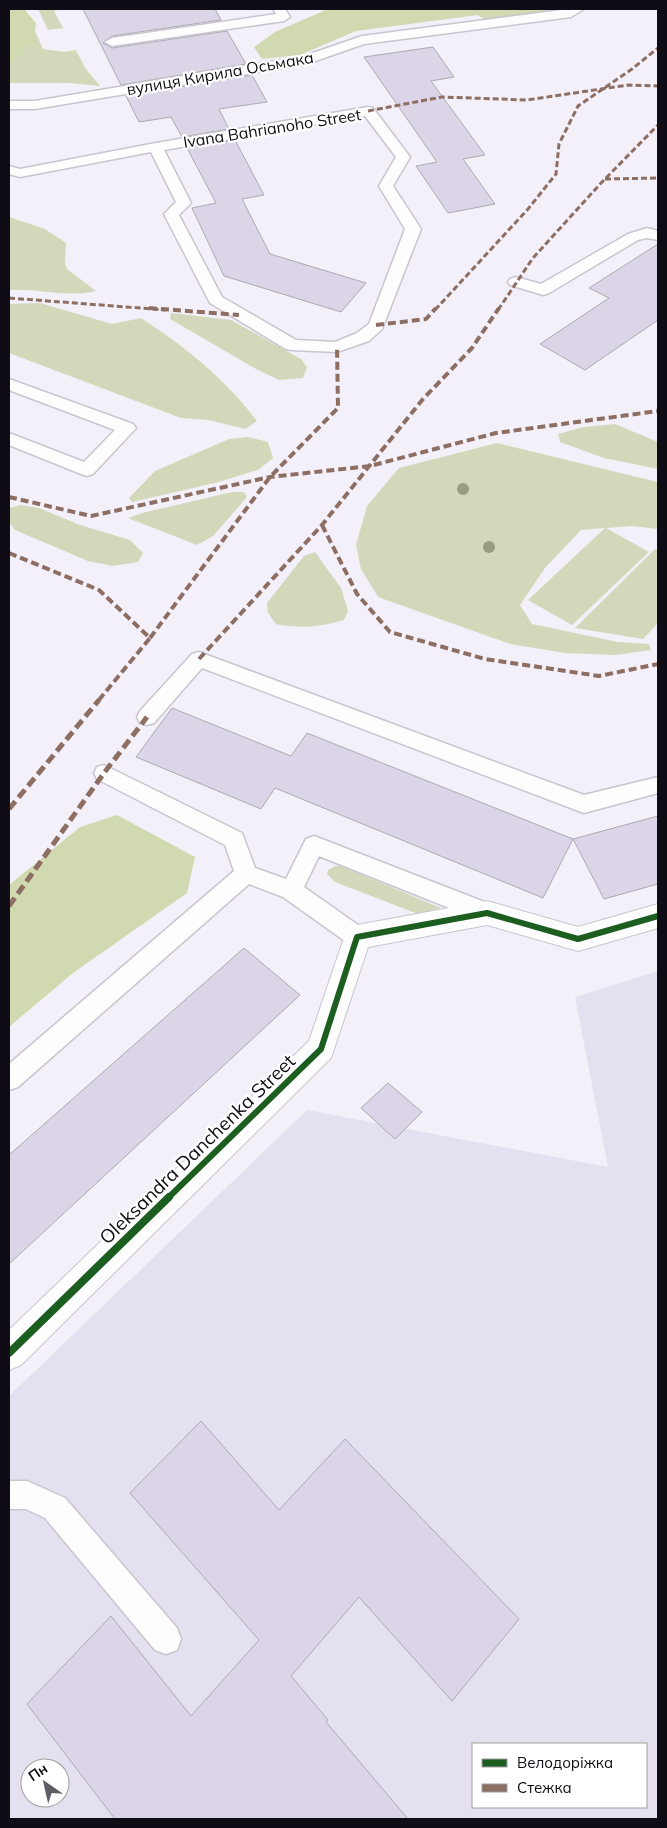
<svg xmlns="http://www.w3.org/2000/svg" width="667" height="1828" viewBox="0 0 667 1828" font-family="Mulish,sans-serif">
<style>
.education{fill:#e4e0f0;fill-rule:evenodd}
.green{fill:#d2d8b9}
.forest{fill:#d1d9b0}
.building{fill:#dcd4e7;stroke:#aca9b2}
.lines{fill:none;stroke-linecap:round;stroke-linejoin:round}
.lane-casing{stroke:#c9c5cf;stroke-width:3}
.street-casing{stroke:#c9c5cf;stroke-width:2}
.lane{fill:#fdfdfe;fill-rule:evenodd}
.street{fill:#fdfdfe;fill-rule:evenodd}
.quiet-far2{stroke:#8d6e63;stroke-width:3;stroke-dasharray:6 3;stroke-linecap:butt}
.quiet-far1{stroke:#8d6e63;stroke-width:4;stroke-dasharray:8 4;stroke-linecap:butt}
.quiet{stroke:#8d6e63;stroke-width:5;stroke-dasharray:10 5;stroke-linecap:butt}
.cycleway-far1-casing{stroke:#fff;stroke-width:9}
.cycleway-casing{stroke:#fff;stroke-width:11}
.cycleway-far1{stroke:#1b5e20;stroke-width:6}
.cycleway{stroke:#1b5e20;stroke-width:8}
.tree{fill:#989c80}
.labels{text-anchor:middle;stroke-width:4.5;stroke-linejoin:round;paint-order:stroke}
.far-street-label{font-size:16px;fill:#100c15;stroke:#fff}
.street-label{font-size:19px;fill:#100c15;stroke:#fff}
</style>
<rect width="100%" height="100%" fill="#f4f0fa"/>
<path class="education" d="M658,971V1819H9V1396L307,1110L608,1167L575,997ZM473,1744H646V1807H473ZM30,1768H60V1798H30Z"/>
<path class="green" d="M9,9H25L43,49L64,52L76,50L85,68L100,86L69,83H9Z
M38,9H62L54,11L63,28L48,30Z
M9,217L45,229L66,243L65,263L67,269L96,291C67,298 38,288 9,290Z
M40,303L112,324L141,318C186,347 225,379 257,421L245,429L209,420L181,418L9,353V304Z
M171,313L231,320L301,359L307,367L303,378L279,380L256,369L170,319Z
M615,424L658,442V469L604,458L560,442L558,434L584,427Z
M248,437L268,442L273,458L258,470L215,483L132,502L129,498L155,471L229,439Z
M497,443L658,482V529L632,526L606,528L649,552L572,625L528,600L605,528L581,530L545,568L520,605L532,624L618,642L649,644L651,650L615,655L565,653L510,644L378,597L361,569L356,545L367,506L399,468Z
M232,492H244L247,497L213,536L197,545L128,518L142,513Z
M21,505L39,508L80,525L130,540L143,553L138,562L113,566L88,561L15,530L9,522V508Z
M655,549L658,551V623L643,639L575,628Z
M315,552L341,588L348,611L344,620C320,627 300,629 276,624L268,613L267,603L304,556Z
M335,866H341L441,908L418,914L335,882L327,874L328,870Z"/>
<path class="forest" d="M9,9H24L36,23L34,41L9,65Z
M328,9H551L542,14L487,21L478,15L356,31L300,55L262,59L254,47L275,32Z
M117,815L195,857L187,893L73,973L9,1027V885L80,827Z"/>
<path class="building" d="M83,9H215L221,20L112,36L103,43L112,48L227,31L246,64L121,85Z
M433,47L454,77L431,81L485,155L463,159L495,204L448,213L416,166L437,162L364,57Z
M252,75L267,102L219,109L229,129L182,137L171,117L139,122L126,96Z
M235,140L264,195L242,199L270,254L366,283L341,312L224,276L192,208L216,203L187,148Z
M658,244V320L585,370L540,344L609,298L589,288Z
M172,708L291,756L307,733L573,839L543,898L275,788L261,809L136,757Z
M658,816V884L604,899L573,839Z
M244,948L300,995L9,1264V1155Z
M388,1083L422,1112L395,1139L361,1108Z
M201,1421L279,1510L345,1439L519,1619L452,1701L359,1597L291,1676L328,1720L326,1722L408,1819H115L27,1704L111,1616L191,1716L259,1640L130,1493Z"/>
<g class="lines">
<defs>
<path id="lane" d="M273,9H285L290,17L284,21L112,46L105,42L112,38L276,14Z
M569,9H584L571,17L364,44L307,64L35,109H9V101H35L304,56L362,36Z
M368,107L373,108L410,157L393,186L421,229L382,329L369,341L337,352L292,350L286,349L210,303L164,214L176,202L151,152L20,177L9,174V166L20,169L156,143ZM365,116L396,157L379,186L405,229L369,324L357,333L335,342L296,340L222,297L179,215L191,203L164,150Z
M647,228L658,231V240L647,238L638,240L549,293L543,295L510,285L508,282L510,279L516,277L541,284L628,234Z
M9,379L133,424L136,428L93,474L87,476L81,474L9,445V433L84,462L115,430L9,390Z
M199,652L584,795L658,777V793L584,813L202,668L154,723L147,725L140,723L137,717L140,711L192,654Z
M104,765L242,833L255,868L286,879L306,839L314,836L495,906L498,913L495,920L487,923L319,856L304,887L365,930L368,937L365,944L357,947L349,944L283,897L249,884L18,1087L9,1090V1064L234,871L225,845L97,779L94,773L97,767Z
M9,1481H27L65,1498L177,1628L181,1639L177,1650L166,1654L155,1650L45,1518L26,1509H9Z"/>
<path id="street" d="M487,901L578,927L658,904V928L578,951L487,925L368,947L331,1058L21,1365L9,1370V1330L309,1041L347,929L357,925Z"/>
</defs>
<use href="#lane" class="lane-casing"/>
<use href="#street" class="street-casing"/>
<use href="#lane" class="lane"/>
<use href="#street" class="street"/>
<path class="quiet-far2" d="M368,111L442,97L527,100L628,85L658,86
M605,179L658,178
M9,298L166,310
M435,310L528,209L556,174L559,144L578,106L632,69L658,48
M498,310L533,258L602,182L658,125"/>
<path class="quiet-far1" d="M149,308L239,315
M376,325L426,319L436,308
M9,497L91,516L270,477L370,466L496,433L658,411
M322,525L357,594L390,632L485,659L599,676L658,664
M9,553L99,590L150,638L98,701
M150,638L270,477L338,408L337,347
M199,659L322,525L423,399L472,348L499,308"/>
<path class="quiet" d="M9,809L99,700
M9,906L104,773L147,717"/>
<defs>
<path id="cycleway-far1" d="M168,1198L321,1049L357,937L487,913L578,939L658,916"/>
<path id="cycleway" d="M9,1353L169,1197"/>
</defs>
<use href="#cycleway-far1" class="cycleway-far1-casing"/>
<use href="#cycleway" class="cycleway-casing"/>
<use href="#cycleway-far1" class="cycleway-far1"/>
<use href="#cycleway" class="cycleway"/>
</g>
<g class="tree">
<circle cx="463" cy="489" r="6"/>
<circle cx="489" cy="547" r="6"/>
</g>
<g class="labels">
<g class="far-street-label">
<text transform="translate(220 73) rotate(-10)" y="6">вулиця Кирила Осьмака</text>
<text transform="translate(272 128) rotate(-9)" y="6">Ivana Bahrianoho Street</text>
</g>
<g class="street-label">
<text transform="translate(197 1149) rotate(-44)" y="7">Oleksandra Danchenka Street</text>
</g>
</g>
<rect width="667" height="1828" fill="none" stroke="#100c15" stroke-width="20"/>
<rect x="472" y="1743" width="175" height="65" fill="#ffffff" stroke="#9f9ea1"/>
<rect x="482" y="1759" width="25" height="8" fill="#1b5e20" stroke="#9f9ea1"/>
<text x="517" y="1768" font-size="15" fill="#100c15">Велодоріжка</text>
<rect x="482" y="1784" width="25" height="8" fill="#8d6e63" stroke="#9f9ea1"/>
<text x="517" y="1793" font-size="15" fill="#100c15">Стежка</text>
<g transform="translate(45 1783) rotate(326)"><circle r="24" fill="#ffffff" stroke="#9f9ea1"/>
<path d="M0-4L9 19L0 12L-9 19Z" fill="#605c65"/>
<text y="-8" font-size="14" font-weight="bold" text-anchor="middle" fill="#100c15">Пн</text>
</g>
</svg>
